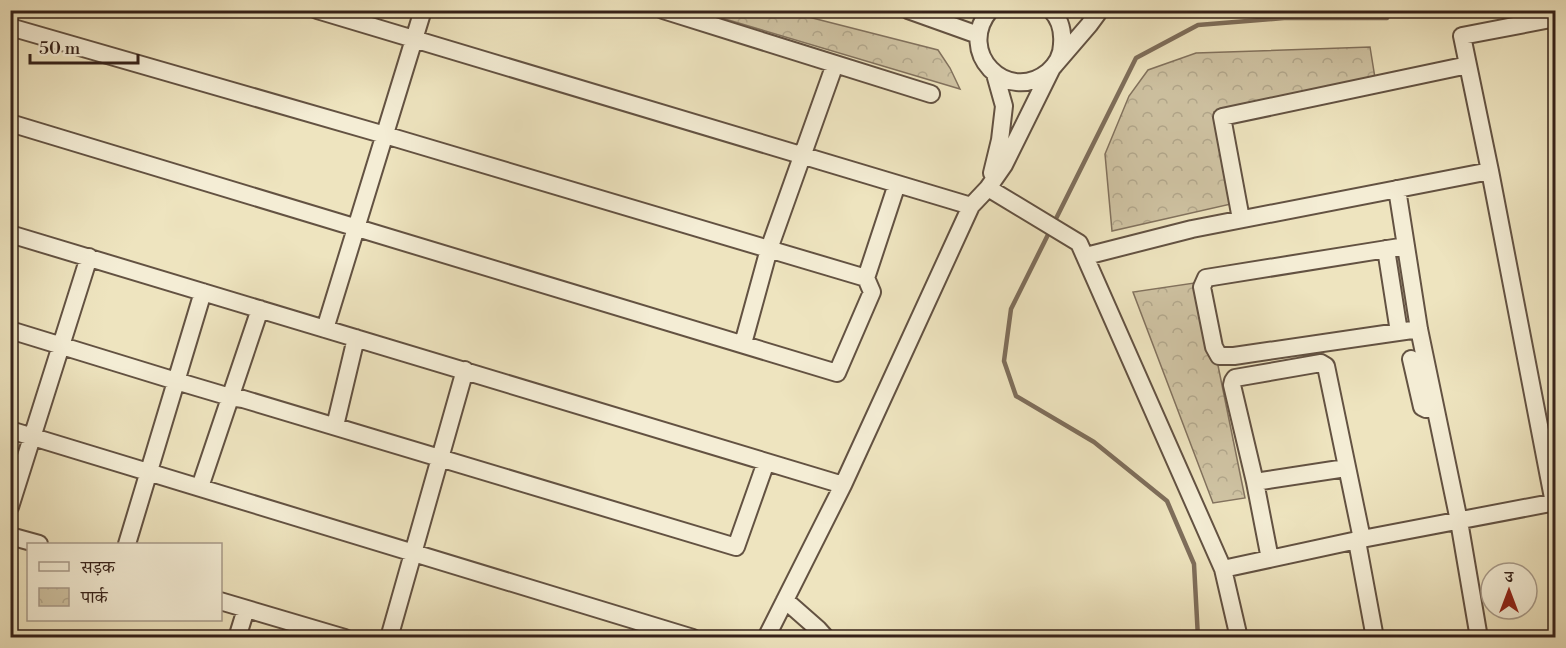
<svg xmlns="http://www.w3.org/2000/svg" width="1566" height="648" viewBox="0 0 1566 648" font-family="'Libre Bodoni','Noto Serif Devanagari',serif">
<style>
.park{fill:url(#park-crowns);stroke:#82725e;stroke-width:1.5}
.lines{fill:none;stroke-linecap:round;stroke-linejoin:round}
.stream{stroke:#7e6e5b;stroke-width:4.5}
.minor-casing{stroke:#635242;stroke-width:20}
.minor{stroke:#f4edd5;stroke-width:16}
</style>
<defs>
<pattern id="park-crowns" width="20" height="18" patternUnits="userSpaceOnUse" patternTransform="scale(1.5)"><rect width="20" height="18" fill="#cfc3a3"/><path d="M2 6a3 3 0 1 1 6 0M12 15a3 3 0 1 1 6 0" fill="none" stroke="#b2a78c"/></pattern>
</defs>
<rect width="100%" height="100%" fill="#eee4bf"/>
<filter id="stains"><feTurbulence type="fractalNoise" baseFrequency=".00333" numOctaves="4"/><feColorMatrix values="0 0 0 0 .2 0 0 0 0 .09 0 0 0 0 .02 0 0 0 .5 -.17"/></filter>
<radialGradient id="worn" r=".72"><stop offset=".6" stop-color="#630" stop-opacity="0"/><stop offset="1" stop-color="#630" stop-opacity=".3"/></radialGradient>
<path class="park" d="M698,11H785L938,50L950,68L960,89Z
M1370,47L1375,78L1214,112L1231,204L1112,231L1105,154L1129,96L1148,70L1196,53Z
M1201,282L1245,498L1213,503L1133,292Z"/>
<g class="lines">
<path class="stream" d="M1198,638L1194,564L1167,501L1094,442L1016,396L1004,361L1011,309L1136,58L1198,25L1284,18H1387L1391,10"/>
<defs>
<path id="minor" d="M317,10L971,206
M663,10L931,94
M908,10L978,35
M990,10C955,52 1007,105 1048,72C1056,65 1062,55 1062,44C1063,32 1060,19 1051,10
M10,27L385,135L866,278
M10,123L837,373L872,292L866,278L897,184L899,185
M992,173L1000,140L1004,106L995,74
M988,188L1079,243L1223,569L1239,638
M1397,189L1419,329L1459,521L1479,638
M1241,219L1222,117L1468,65
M10,234L843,485
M1406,246L1206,278L1202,287L1214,347L1219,356H1234L1419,329
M1386,249L1399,332
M1086,256L1192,229L1490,171
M325,329L423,10
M10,330L176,381L230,397L243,399L736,547L766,462
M746,345L744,340L769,249L835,64
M1411,359L1422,407L1426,409L1435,408
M335,426L356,338
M10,430L693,638
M1255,482L1346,468
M200,487L260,309
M1554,503L1490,171L1462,36L1556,18
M10,507L89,257
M10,536L39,544
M1357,541L1375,638
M127,544L203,292
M1270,559L1255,482L1232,385L1233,381L1235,378L1321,363L1326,366L1362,539
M1223,569L1362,539L1556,502
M785,600L818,629L826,638
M220,601L345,638
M237,638L246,609
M389,638L465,370
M766,638L843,485L971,206L988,188L1004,165L1052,68L1089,25L1100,10"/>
</defs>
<use href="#minor" class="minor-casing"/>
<use href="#minor" class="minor"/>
</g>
<rect width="1566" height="648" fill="none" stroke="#eee4bf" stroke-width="36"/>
<rect x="12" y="12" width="1542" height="624" fill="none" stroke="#352119" stroke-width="3"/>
<rect x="18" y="18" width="1530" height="612" fill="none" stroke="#352119" stroke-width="1.5"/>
<rect x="27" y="543" width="195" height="78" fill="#f4edd5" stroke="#a89b8a" stroke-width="1.5"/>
<rect x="39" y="562" width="30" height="9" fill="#f4edd5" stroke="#a89b8a" stroke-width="1.5"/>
<text x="81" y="573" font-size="18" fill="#352119">सड़क</text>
<rect x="39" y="588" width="30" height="18" fill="url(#park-crowns)" stroke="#a89b8a" stroke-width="1.5"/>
<text x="81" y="603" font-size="18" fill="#352119">पार्क</text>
<g transform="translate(1509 591)"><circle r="28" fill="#f4edd5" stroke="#a89b8a" stroke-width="1.5"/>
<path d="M0-4.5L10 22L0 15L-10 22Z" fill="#8f2418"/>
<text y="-9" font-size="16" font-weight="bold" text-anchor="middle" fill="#352119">उ</text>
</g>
<path d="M30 54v9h108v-9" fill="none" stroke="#352119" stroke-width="3"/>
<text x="39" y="54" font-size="18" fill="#352119" stroke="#f4edd5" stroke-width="4.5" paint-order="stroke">50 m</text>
<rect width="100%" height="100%" filter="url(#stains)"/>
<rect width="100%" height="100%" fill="url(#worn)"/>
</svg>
